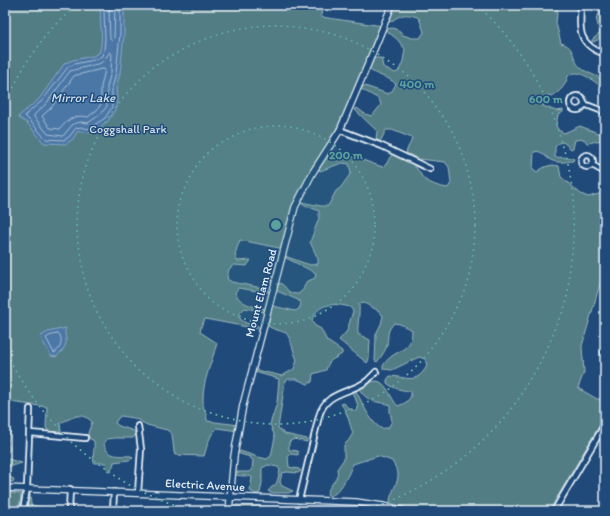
<svg xmlns="http://www.w3.org/2000/svg" width="610" height="516" viewBox="0 0 610 516" font-family="Itim,sans-serif">
<style>
.green{fill:#537d85;stroke:#9eb7be}
.water{fill:#4b77a6;stroke:#8aa8c7}
.lines{fill:none;stroke-linecap:round;stroke-linejoin:round}
.shore{stroke:#a9c0d7;stroke-width:1}
.minor-casing{stroke:#e8f1f8;stroke-width:8}
.major-casing{stroke:#e8f1f8;stroke-width:8}
.minor{stroke:#1f4a7a;stroke-width:4.5}
.major{stroke:#1f4a7a;stroke-width:5.5}
.ring{fill:none;stroke:#5ba19e;stroke-width:2;stroke-dasharray:2 4}
.labels{text-anchor:middle;stroke-width:3;stroke-linejoin:round;paint-order:stroke}
.park-label{font-size:12px;fill:#d2e0e7;stroke:#1f4a7a}
.street-label{font-size:12px;fill:#e8f1f8;stroke:#1f4a7a}
.water-label{font-size:13px;font-style:italic;fill:#d0dfec;stroke:#1f4a7a}
.centre{fill:#5ba19e;stroke:#1f4a7a;stroke-width:2}
.ring-label{font-size:12px;text-anchor:middle;font-weight:bold;fill:#5ba19e;stroke:#1f4a7a;stroke-width:3;stroke-linejoin:round;paint-order:stroke}
</style>
<rect width="100%" height="100%" fill="#1f4a7a"/>
<filter id="ink" filterUnits="userSpaceOnUse"><feTurbulence type="fractalNoise" baseFrequency=".025" numOctaves="2"/><feDisplacementMap in="SourceGraphic" scale="8" xChannelSelector="R" yChannelSelector="G"/><feConvolveMatrix kernelMatrix="1 2 1 2 8 2 1 2 1" color-interpolation-filters="sRGB"/></filter>
<g filter="url(#ink)">
<path class="green" d="M5,5H322L321,17L383,26L340,130L298,200L284,249L240,240L235,254L237,261L251,260L247,266L234,265L229,269L227,279L232,282L267,289L269,292H263L238,288L235,293C241,305 253,306 265,309L264,312L245,308L240,313V319L246,323L258,326V329L205,319L201,327L200,332L217,343C212,363 202,381 203,403C203,409 207,412 207,421L239,425L238,431L217,428C209,435 207,447 204,456L175,455L174,452L172,434L167,430L147,425L134,418L121,416L118,418L115,423L119,426L134,431L135,435L133,438H115L107,439L104,444C108,458 119,455 131,456L133,458L129,460L114,462L113,467L110,472H108L106,463H94C92,456 95,449 94,441L89,438L88,433L92,422C81,410 73,418 60,423L61,432H48L46,427L47,407L10,402C3,412 10,420 10,431C10,435 8,440 8,444L10,448L9,451L5,454Z
M395,5H558L556,23L561,43C576,47 571,58 580,67C587,74 597,75 605,81V88C601,86 597,84 594,81C585,76 577,69 568,76C565,86 561,91 552,96L547,95L543,106L556,111L563,110V112L558,115L556,125L558,130L564,133L580,126L598,133H602L605,129V141C599,139 593,143 587,143L584,139L575,140L573,148L571,149L563,142L559,143L555,147V157C561,158 569,156 574,159L573,161C566,162 559,163 553,161C545,159 543,149 534,152L533,169L537,172C545,166 550,164 559,166L561,177L581,194L588,197L599,194L605,189V285L600,284L582,346L584,372L578,388L597,399H605V416L549,511H415L393,504L390,502C390,492 399,484 398,473C397,470 394,465 392,461L378,456L353,464C349,473 340,495 329,496L327,494C329,484 340,479 337,469L344,459V445L349,440L353,433C349,423 348,413 341,404L344,403L349,409L356,411L358,406L353,391V389H355C361,400 369,420 379,427C382,429 385,428 388,428L392,421L390,412V405C377,401 368,403 360,390L361,386C366,384 372,381 377,381C387,382 391,400 398,406L405,403L410,398L411,392C401,389 395,390 387,383V380L390,376C408,377 416,385 427,366L425,359L419,357L392,370L383,369V366C385,362 388,359 392,356C404,348 412,347 412,330L400,324L394,323C386,332 389,334 387,345C386,350 381,357 377,362L375,361L376,334L381,324L383,316L379,311L364,303L359,304C360,313 357,328 358,334L370,340L369,359L367,363L339,340L347,331L353,311L350,307C334,303 318,302 312,320L314,325L321,329L327,341L342,351V354C333,360 329,359 326,370L313,374L312,382L308,384L296,379H288L285,382L278,428L285,434L307,439V442L294,439L289,442V450L298,451V455L291,454L288,457L289,467L299,469L301,471L298,473L287,472L282,473L280,482L282,486L293,491L288,493H271L268,491C271,487 273,487 276,484C278,480 279,474 280,470L278,467L268,465L262,468V483L260,493L256,494L250,491L252,477C246,475 240,477 234,474L235,472H249L252,469L253,461L250,457L237,453L240,451L258,457L267,459L271,456L275,437L270,424L277,403L279,379L255,372L256,370L282,376L294,369L297,360C294,354 290,336 286,333C280,330 273,330 268,326L271,308L273,306L295,311L299,309L301,304L298,300L277,291L278,285L280,283C288,287 286,294 298,294L303,290L306,282L315,278L316,273L284,257L285,256L304,263L311,265L318,264V259L310,242L319,218V211L302,204L301,202L321,206H328L336,191L341,187L351,173L349,164L342,163L320,171L318,168L327,153C342,150 368,163 383,167C389,163 388,157 394,153C402,156 412,162 417,169C420,172 421,176 424,179C431,184 440,187 448,188L451,183L449,167L445,162L419,159L406,153C407,147 411,144 412,138L392,130H386L380,142L376,139L377,131L354,109L357,108L365,114L372,116L381,105L379,99L361,89L362,87L365,86L388,94L392,91L396,84C388,76 376,76 369,69L373,58H381L383,67L395,73L399,71L403,61L405,49L397,39L384,29L393,28L400,31L403,35L412,38H420L424,32L419,18C412,15 405,13 398,17C394,19 393,21 389,22L388,20Z
M601,5H605C605,9 606,14 605,18C605,19 603,24 603,25C602,33 603,40 592,42V40L600,33L596,18L599,14Z
M5,456L8,459L22,463L8,467V476L14,479L13,482H5Z
M5,492L21,494L20,503L17,507L5,506Z
M30,493L31,505L46,508L47,511H25L28,495Z
M236,505L370,511H235Z"/>
<path class="water" d="M101,5L124,6V34L120,73L116,88L117,97L116,108L108,121L97,129L88,133L81,131L77,132L73,139L66,144L44,143L27,123L19,118V116L39,99L65,63L73,60L93,56L99,53C105,38 98,21 101,5Z
M66,328C64,333 65,333 66,338C67,346 62,352 56,357L51,356L43,342L41,336L48,332Z"/>
<g class="lines">
<path class="shore" d="M105,5L104,13L105,39L104,50L102,56L94,60L74,64L68,67L42,101L25,115L26,117L30,121L46,139L64,140L69,137L76,128L81,127L88,129L105,118L112,107V88L116,73L120,34V5
M110,5L109,13L110,39L112,41L114,39L115,5
M110,52L112,54L111,72L107,87V106L101,114L88,123L81,122L73,124L63,136L48,134L34,117V115L46,104L70,71L101,63L105,59Z
M102,69H104L105,70L101,87V104L97,110L88,117C75,114 68,119 60,129L50,128L42,116L51,108L74,76Z
M58,334L60,335C63,342 60,350 54,353L46,338L49,336Z"/>
<defs>
<path id="minor" d="M581,5C579,30 578,45 605,54
M570 103a7 7 0 1 1 14 0a7 7 0 1 1-14 0Z
M584,104L605,112
M340,130L382,146L430,169
M581 161a6 6 0 1 1 12 0a6 6 0 1 1-12 0Z
M592,165L605,172
M605,350L604,353L605,356
M30,433L85,438
M138,493L141,449L138,426
M299,500L319,416C326,391 349,394 367,381C370,378 373,375 376,372
M23,511L27,488L30,409
M69,511L70,489
M113,511L114,492
M554,511L605,424"/>
<path id="major" d="M5,488L356,502L383,506L404,511
M229,511L234,456L243,405L295,207L313,172L340,130L368,64L392,5"/>
</defs>
<use href="#minor" class="minor-casing"/>
<use href="#major" class="major-casing"/>
<use href="#minor" class="minor"/>
<use href="#major" class="major"/>
</g>
</g>
<circle cx="276" cy="225" r="99" fill="#5ba19e" fill-opacity=".12"/>
<g class="ring">
<circle cx="276" cy="225" r="99"/>
<circle cx="276" cy="225" r="199"/>
<path d="M191 511A298 298 0 0 1 6 351M6 99A298 298 0 0 1 75 5M477 5A298 298 0 0 1 361 511"/>
</g>
<g class="labels">
<g class="park-label">
<text x="128" y="133">Coggshall Park</text>
</g>
<g class="street-label">
<text transform="translate(261 293) rotate(-75)" y="4">Mount Elam Road</text>
<text transform="translate(205 485) rotate(3)" y="4">Electric Avenue</text>
</g>
<g class="water-label">
<text x="83" y="102">Mirror Lake</text>
</g>
</g>
<circle cx="276" cy="225" r="6" class="centre"/>
<g class="ring-label">
<text x="417" y="88">400 m</text>
<text x="546" y="103">600 m</text>
<text x="346" y="159">200 m</text>
</g>
<rect width="610" height="516" fill="none" stroke="#1f4a7a" stroke-width="20"/>
<rect x="10" y="10" width="590" height="496" fill="none" stroke="#e8f1f8" stroke-width="1.5" filter="url(#ink)"/>
</svg>
